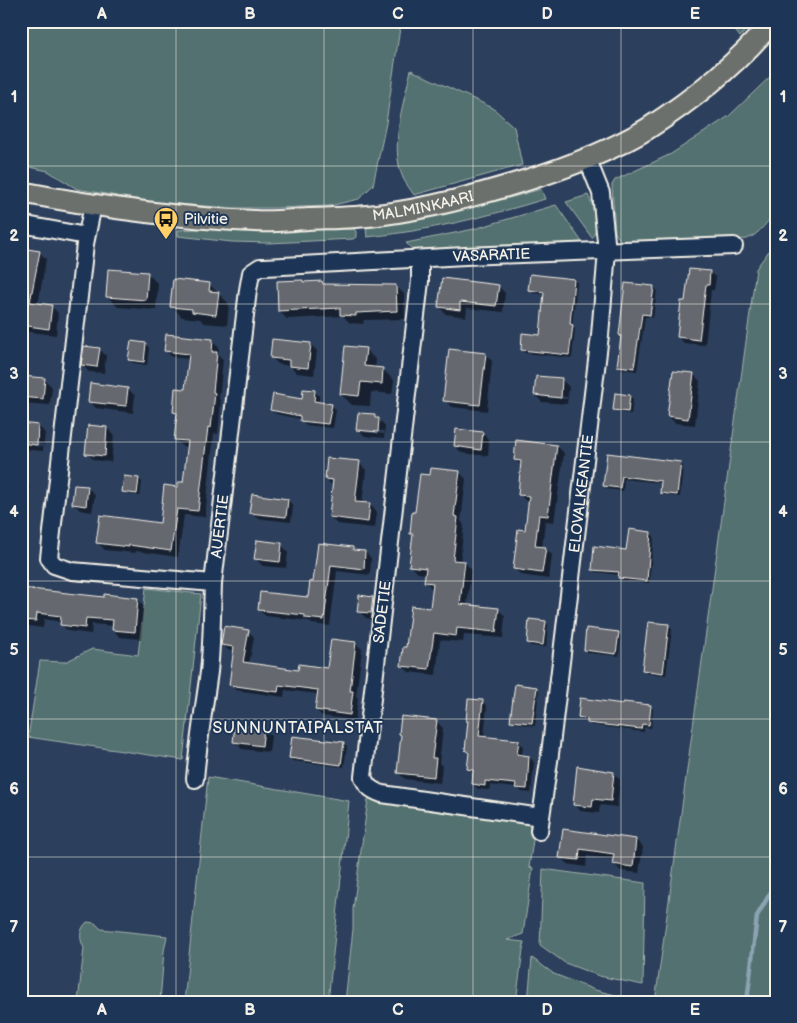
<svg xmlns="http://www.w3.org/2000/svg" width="797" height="1023" viewBox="0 0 797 1023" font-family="'Balsamiq Sans',sans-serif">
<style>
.green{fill:#527170;stroke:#a3b1ac}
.shadow{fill:#0007;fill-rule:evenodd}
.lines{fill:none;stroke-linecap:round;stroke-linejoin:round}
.stream{stroke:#8ca3b3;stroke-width:4.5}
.building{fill:#666870;stroke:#f4f1e8}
.minor-casing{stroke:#f4f1e8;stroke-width:20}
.major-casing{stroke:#f4f1e8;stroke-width:24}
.minor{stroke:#1d3557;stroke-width:16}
.major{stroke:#6c706d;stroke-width:20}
.grid{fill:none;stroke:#f4f1e8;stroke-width:1;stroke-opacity:0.55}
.labels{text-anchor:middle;stroke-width:4;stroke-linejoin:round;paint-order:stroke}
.street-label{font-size:15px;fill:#f4f1e8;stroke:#1d3557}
.poi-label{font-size:15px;fill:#f4f1e8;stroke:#1d3557;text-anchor:start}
.neighbourhood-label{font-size:16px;letter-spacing:1px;fill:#f4f1e8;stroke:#1d3557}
.neatline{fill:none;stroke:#f4f1e8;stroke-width:2}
.grid-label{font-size:16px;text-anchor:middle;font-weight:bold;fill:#f4f1e8}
</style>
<rect width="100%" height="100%" fill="#2c3f5c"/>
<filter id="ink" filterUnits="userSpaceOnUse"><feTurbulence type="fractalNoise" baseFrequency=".02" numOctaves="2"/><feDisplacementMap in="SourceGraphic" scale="10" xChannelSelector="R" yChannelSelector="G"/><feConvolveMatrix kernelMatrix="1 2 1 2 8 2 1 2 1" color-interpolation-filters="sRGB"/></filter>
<g filter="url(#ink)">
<path class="green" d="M21,21H401L386,123L373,185L359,199L329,206L274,208H235L158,203L77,189L48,171L21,165Z
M728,21H754L740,37Z
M411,70L493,108L514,127L522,165L414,195C410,189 406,184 403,178C389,146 404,102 411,70Z
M776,71V210C768,221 760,234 747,239C727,241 633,248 620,240C620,240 616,234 615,234L612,185L615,180L671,154L729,116Z
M541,189L545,199C486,217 428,231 367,237L366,228C425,218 484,206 541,189Z
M588,195C594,209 601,224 592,238L566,202Z
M556,205L582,242L415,252L406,243L474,229Z
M211,228L354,229L356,231V237L353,239L269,243L232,242L178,236V230Z
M776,230V1002H655L756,269C760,262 766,256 770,249C773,242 770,239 776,230Z
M146,588L201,594L183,760L28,737L40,661L65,662L92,649L138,655Z
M208,777L349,801L328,1002H184Z
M368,799L530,820L535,827L529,867L533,868L523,934L507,940L524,942L516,1002H345L353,929V909Z
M543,869L645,883L643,985L599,976L565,963L540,945Z
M87,922L95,923L101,929L167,936L164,951L160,1002H78L84,948C79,938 79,930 87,922Z
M532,958L554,974L595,990L644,1002H528Z"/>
<path class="shadow" d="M21,249L39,252L46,259L38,305L51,306L58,313L56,335L21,331Z
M710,272L716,278L714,290H711L705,345L684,343L678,337L686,303Z
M148,274L158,284L156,310L118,307L107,296Z
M574,280L577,283L572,326L575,329L572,358L525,353L522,350L541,337L545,294L533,293L529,290Z
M303,281L305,283L322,282L326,286H396L404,294L405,319L364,320L363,324L350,323L343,316L287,319L279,311Z
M209,284L229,304L227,325L204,323L200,319L182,317L172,306Z
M626,284L654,288H653L649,317H645L637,371L622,369L618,366L622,337L620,335Z
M498,286L505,293L503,312L467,308L466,317L446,314L439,307Z
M655,289L657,290L653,318L651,317Z
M212,340L219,347L218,355L223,360L219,399L221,401L218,434L214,433L205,517L184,515L178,557L136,551L135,553L105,550L98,543L161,525L179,488L184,484L189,447L182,446L175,440L178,416L174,412L186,391L189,359L172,357L165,350Z
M146,344L149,348L147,365L133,363L129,360Z
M310,344L317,351L314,375L297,373L290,366L278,364L271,357Z
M99,349L106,356L104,373L89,372L82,365Z
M365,349L376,360L375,369L383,370L394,380L392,394L371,392L370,406L352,405L341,394Z
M485,354L492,361L487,411L452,407L445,400Z
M693,374L700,381L695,425L675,423L668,416Z
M21,377L45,380L52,387L50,405L22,403Z
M537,378L562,380L569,387L567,404L542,402L535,395ZM541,395L567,397V399L541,397Z
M91,384L128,389L135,396L133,413L96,408L89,401Z
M315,392L319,396V403L331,405L336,410L333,428L306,425L301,419L276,414L271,410L303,400Z
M630,396L633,399L631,414L617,412L614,409Z
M375,415L385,426L384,438L365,436L358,429ZM363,429L384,431V434L363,432Z
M38,426L45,433L43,451L21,449V444L43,447V444L21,442Z
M107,428L114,435L111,462L94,460L87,453Z
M482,433L489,440L488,456L462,453L455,446Z
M518,442L557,446L564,453L554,522L545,521L542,548H545L552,555L549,579L521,575L514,568L526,531L530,502L526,501L519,494L522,466L515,460Z
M608,455L680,463L683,466L680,497L664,495L661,492L662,483L624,479L623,491L607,489L604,485Z
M359,463L366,470L362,504L370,505L377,512L375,528L337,524L330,517L333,486L326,479Z
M21,470L28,477L27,485L30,488L26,530H21Z
M459,472L466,479L461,521L464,525L460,562H464L471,569L467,606L498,609L505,616L503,638L464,635L463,642L440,640L436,675L409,672L402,665L407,649L431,610L432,589L426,582V574L418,573L411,566L414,536L411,534L417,514L431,477Z
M139,479L142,482L140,496L126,494L123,491Z
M88,488L95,495L92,512L80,510L73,503Z
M288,500L293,506L291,522L256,518L251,512Z
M651,533L654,536L649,583L622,581L619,577L620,575L596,572L593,569L628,551Z
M319,544L353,548L356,552H365L371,558L370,575L337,571L330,626L312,624L309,621L266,616L259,610L309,598L314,583Z
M281,545L288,552L286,568L263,566L256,559Z
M21,590L105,598L137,599L144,606L141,639L120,637L113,630L114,626L92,624L91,634L68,631L61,624L62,622L44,619L43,628L21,625Z
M373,598L380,605L378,620L366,618L359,611Z
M545,622L548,625L546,647L531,646L528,643Z
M668,626L672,629L666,675L646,673L643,669Z
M248,631L254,637L249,664L299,671L328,670L332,641L356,644L362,649L356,696L358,698L355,720L322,716L316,710L318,694L285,690L284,697L236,690L230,684L235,651L228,650L222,644Z
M618,633L621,636L619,656L588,653L585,650Z
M536,688L539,691L535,726L515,723L512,720Z
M482,701L487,706L484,738L518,741L523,746L522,756L529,757L534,762L531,793L522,792L517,788L490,785L489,790L478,789L473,784V774L469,769L470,753L469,723L467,721Z
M624,705L650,706L653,709L651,728L644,727V732L591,725L588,721L582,720L579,717Z
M436,721L443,728L439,763L442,766L440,783L405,779L398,772Z
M264,729L271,736L269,752L242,749L235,742Z
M343,743L347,746L344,767L293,761L290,758Z
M613,773L620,780L617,807L600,805L599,813L581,811L574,804Z
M564,831L636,840L643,847L639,873L621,871L614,864V859L587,856L586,867L568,864L561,857Z"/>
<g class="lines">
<path class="stream" d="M747,1002L757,916L776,883"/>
</g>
<path class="building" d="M21,248L40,251L30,302L52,305L49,329L21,325Z
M108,269L148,272L146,300L106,297Z
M689,269L710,271L709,285H706L699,340L677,337L681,301H685Z
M530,274L574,279L570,324L573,325L569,355L521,350L522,333L540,335L544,292L528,290Z
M442,278L499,285L496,306L460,302V310L438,307Z
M173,279L210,283L209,291L219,292L216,315L192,312V309L170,307Z
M303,280V282L322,281L323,284L396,285L397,311L356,313V316L340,315V308L278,311L277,281Z
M625,283L654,286L650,315L642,314L634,368L617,366L621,336L619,335Z
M166,334L213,339L212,352H217L213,392L215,393L211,428L208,427L198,511L177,509L171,551L129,545V547L96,543L100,515L160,523L164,485L178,487V482H183L188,441L174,440L177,413L173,412L175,388L185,389L189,354L164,351Z
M272,339L311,343L308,368L289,366V360L270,358Z
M131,341L146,343L144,362L128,360Z
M84,346L100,348L97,367L81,365Z
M345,346L366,348L364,366L383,368L382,384L361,382L359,396L340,394Z
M449,349L486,353L480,405L443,401Z
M673,371L694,373L688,419L667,416Z
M21,376L45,378L43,399L21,397Z
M536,376L562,378L561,398L534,395Z
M90,383L128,388L126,406L88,402Z
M303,389L315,390L314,401L332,404L328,424L300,421V416L270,410L273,394L302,399Z
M615,393L630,395L628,412L613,410Z
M358,413L375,414V418H379L378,432L356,430Z
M21,423L38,425L37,445L21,443Z
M88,425L107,427L105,456L85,454Z
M456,429L483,432L481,450L454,446Z
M516,440L557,445L548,516L539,515L535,546L546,547L542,573L513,569L518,529L525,530L529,496L518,495L521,461L514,460Z
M607,453L681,462L677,495L660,493L661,481L622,476L620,488L603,486Z
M327,458L360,461L355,502L370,503L368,522L329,517L333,480L325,479Z
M431,468L460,471L454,516L458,517L453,560L465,561L460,604L499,608L496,632L457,628L456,636L434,633L429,669L401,666L403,647H406L411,606L430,608L433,583L424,582L426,568L409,566L413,534H410L412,512H415L420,474L430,475Z
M124,476L139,478L137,494L122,492Z
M74,485L88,486L86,506L72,504Z
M252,494L288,499L286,517L249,513Z
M629,529L651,532L647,581L618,578L619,572L592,570L594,546L626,550Z
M257,540L282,543L280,562L254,559Z
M318,543L353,547V550L365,551L364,569L331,565L324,620L305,618V615L258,610L260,592L308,597L310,581L313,582Z
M21,588L104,597V594L138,598L135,632L112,630L113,620L86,618L85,628L60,625L61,616L37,613L36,621L21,620Z
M359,595L373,597L371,613L357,612Z
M529,619L546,621L543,645L527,643Z
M648,622L669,624L663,673L642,670Z
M224,626L249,630L243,662L298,670L299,664L327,668L331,639L356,642L350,691H353L350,715L315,710L318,690L279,685L278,692L229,685L234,647L221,645Z
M586,628L619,632L616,654L584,650Z
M515,684L537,687L532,723L510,721Z
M580,698L623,704V702L651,705L649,725L642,724L641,729L587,723V719L578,717Z
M468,699L483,700L479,736L519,740L517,754L529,756L527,789L515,788L516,784L485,781V786L472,784L473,770L467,769L469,753L465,750L468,721H466Z
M401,716L437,720L432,758H436L434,777L397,773L401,735L399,734Z
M235,724L264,728L262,746L233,742Z
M292,736L344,742L341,765L289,758Z
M577,766L614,772L611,801L593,799L592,807L573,805Z
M563,829L636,839L633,867L612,864L614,854L580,849L579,860L559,858Z"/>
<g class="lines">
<defs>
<g id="minor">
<path d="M93,205L85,244L49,558L54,565L72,571L213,583"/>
<path d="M21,224L86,236"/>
<path d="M420,259V281L363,777C367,787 371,790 382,794L541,817"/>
<path id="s1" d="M195,779C198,743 204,708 209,672C212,643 212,613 213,583L248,290L251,273L260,267H265L465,256L734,246"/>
<path id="s2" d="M539,831L550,754L600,335L607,251L601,193L587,158"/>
</g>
<g id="major">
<path id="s3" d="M21,192C98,207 177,218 255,221C273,222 290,220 308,219C331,218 354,218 377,215C428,209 478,195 527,180C568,167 611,151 647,129C694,99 737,64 773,21"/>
</g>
</defs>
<use href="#minor" class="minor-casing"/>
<use href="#major" class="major-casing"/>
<use href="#minor" class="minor"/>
<use href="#major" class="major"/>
</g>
</g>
<path class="grid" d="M176,21V1002M324,21V1002M473,21V1002M621,21V1002M21,166H776M21,304H776M21,442H776M21,581H776M21,719H776M21,857H776"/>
<defs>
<symbol id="bus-pin" viewBox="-11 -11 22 30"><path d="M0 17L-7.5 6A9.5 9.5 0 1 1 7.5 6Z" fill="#ffd166" stroke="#1d3557"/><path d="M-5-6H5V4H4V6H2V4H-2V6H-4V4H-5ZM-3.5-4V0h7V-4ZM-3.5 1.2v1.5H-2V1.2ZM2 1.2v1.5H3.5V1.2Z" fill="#111"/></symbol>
</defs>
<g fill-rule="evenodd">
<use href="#bus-pin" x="152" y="205" width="28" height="38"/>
</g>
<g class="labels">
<g class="street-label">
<text dy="5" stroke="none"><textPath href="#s3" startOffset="405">MALMINKAARI</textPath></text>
<text dy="5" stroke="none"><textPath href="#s1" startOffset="752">VASARATIE</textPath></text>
<text dy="5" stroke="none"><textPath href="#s2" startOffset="340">ELOVALKEANTIE</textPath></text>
<text dy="5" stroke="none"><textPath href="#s1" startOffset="254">AUERTIE</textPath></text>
<text transform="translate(382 612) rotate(-83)" y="5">SADETIE</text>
</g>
<g class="poi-label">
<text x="184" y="224">Pilvitie</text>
</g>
<g class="neighbourhood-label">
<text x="298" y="733">SUNNUNTAIPALSTAT</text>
</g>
</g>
<rect width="797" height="1023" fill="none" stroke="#1d3557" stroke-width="55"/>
<rect x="28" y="28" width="742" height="968" class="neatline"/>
<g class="grid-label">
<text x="102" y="19">A</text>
<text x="250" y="19">B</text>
<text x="398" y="19">C</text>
<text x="547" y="19">D</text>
<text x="695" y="19">E</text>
<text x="14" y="102">1</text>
<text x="783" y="102">1</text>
<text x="14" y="241">2</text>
<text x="783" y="241">2</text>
<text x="14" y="379">3</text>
<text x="783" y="379">3</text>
<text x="14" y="517">4</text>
<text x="783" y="517">4</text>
<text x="14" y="655">5</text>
<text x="783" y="655">5</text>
<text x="14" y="794">6</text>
<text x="783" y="794">6</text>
<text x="14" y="932">7</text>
<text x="783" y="932">7</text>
<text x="102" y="1015">A</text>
<text x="250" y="1015">B</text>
<text x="398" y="1015">C</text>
<text x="547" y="1015">D</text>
<text x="695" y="1015">E</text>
</g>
</svg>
